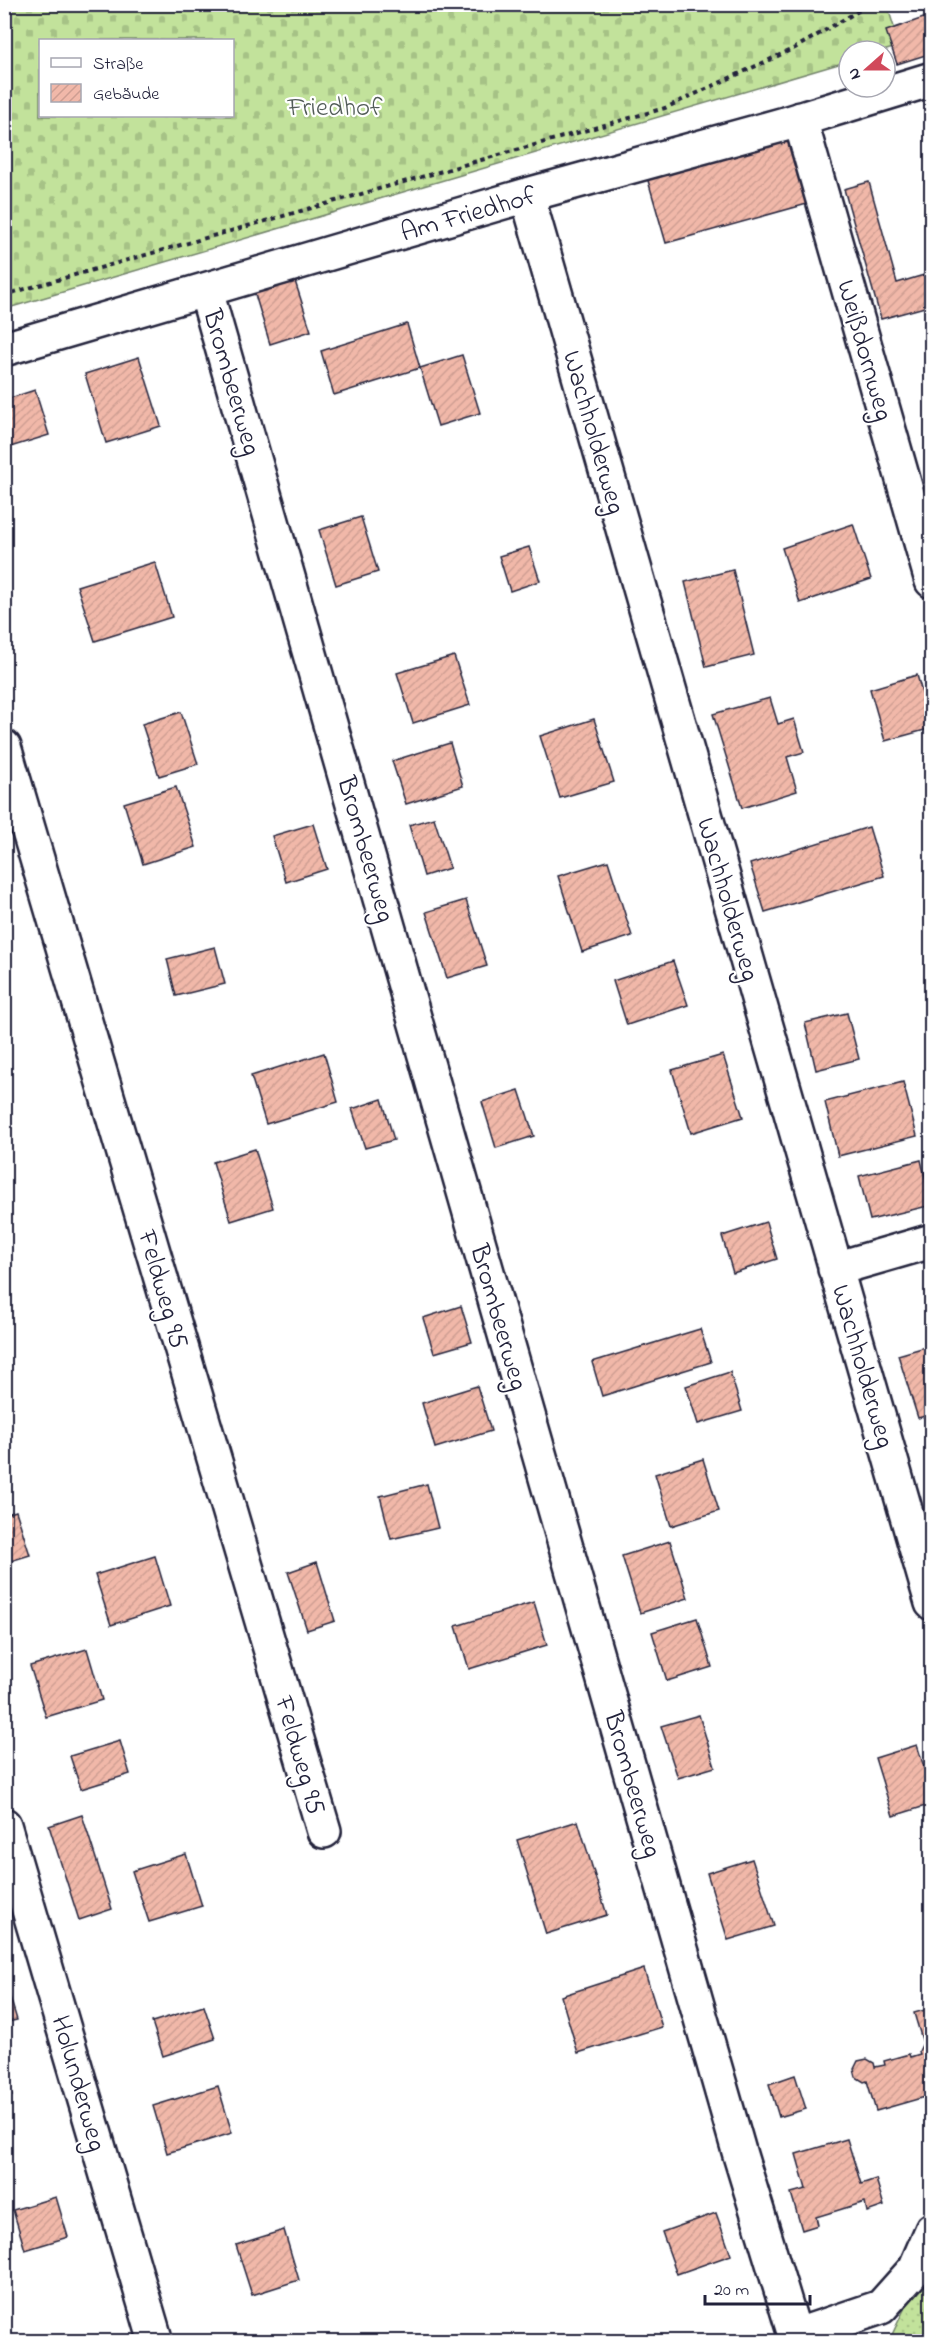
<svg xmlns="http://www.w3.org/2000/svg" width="936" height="2346" viewBox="0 0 936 2346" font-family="'Indie Flower',sans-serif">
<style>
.cemetery{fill:url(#cemetery-stones);stroke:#72826b;stroke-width:1.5;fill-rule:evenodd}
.garden{fill:url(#garden-dots);stroke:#72826b;stroke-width:1.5}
.building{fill:url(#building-hatch);stroke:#22223b;stroke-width:1.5}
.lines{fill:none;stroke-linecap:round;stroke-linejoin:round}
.minor-casing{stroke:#22223b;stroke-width:38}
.path{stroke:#22223b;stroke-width:4;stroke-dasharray:4.5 4.5;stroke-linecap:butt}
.minor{stroke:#fff;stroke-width:33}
.labels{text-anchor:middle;stroke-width:4.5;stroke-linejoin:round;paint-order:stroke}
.park-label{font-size:27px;fill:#525c58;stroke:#fff}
.street-label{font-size:27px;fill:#22223b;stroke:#fff}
</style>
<defs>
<pattern id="cemetery-stones" width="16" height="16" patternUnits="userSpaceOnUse" patternTransform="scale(1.5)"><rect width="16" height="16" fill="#c2e29b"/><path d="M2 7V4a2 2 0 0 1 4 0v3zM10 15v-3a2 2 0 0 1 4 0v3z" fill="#a6c286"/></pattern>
<pattern id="garden-dots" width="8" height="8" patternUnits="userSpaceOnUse" patternTransform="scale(1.5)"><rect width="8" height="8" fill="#c2e29b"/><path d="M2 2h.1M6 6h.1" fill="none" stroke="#a6c286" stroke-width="1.8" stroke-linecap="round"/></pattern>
<pattern id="building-hatch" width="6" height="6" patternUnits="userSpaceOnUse" patternTransform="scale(1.5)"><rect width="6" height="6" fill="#f1b8a9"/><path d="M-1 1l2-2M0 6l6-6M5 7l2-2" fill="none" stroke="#ce9e92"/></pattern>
</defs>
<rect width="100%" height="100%" fill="#fff"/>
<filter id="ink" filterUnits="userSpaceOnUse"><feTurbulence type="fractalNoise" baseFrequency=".0167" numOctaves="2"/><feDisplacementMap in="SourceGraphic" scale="12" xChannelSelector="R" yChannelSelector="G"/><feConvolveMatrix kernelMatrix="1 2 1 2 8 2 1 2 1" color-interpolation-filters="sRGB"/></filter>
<g filter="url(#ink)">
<path class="cemetery" d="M5,5H887L900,46L883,51H849V61L5,309ZM40,40H232V116H40Z"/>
<path class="garden" d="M931,2253V2341H889Z"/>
<path class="building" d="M932,15V53L897,64L886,31Z
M788,137L807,204L666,243L647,177Z
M869,182L897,283L924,275L932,305L881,319L844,189Z
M294,278L311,331L270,344L254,291Z
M407,324L420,368L334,395L321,351Z
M462,355L480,413L438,426L420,368Z
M139,357L161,426L106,443L85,374Z
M35,390L49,435L4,449V400Z
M361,517L378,572L336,585L319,530Z
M853,524L871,579L800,603L782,548Z
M529,547L540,581L510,591L499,556Z
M155,562L172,617L95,641L77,586Z
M733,570L754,655L706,667L685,582Z
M454,656L470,705L413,723L397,673Z
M917,675L932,728L885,741L870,689Z
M770,698L778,724L794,719L804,752L787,757L797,791L742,808L713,714Z
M181,712L198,764L159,776L142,724Z
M594,719L614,782L560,798L540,736Z
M450,743L463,786L406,804L392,761Z
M176,787L196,847L143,864L124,803Z
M434,818L450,868L424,876L409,825Z
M313,824L327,869L286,882L272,836Z
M869,827L884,876L765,912L750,864Z
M608,861L632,936L582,952L558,876Z
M466,900L487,966L447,978L426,912Z
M215,947L225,984L176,996L167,959Z
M673,961L688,1005L627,1025L613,981Z
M847,1013L859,1059L816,1070L805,1023Z
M324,1053L338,1102L266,1124L251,1076Z
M723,1055L743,1117L691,1133L672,1070Z
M903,1082L917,1136L838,1156L825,1102Z
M519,1090L534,1136L496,1148L482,1102Z
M382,1099L394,1140L365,1148L352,1109Z
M255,1149L273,1208L231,1221L213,1162Z
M921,1160L932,1205L870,1220L859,1176Z
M766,1222L777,1259L733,1273L722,1236Z
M461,1306L472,1342L434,1353L423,1318Z
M700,1329L711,1362L602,1396L592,1362Z
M932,1345V1414L918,1418L898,1355Z
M730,1372L742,1411L698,1424L686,1386Z
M477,1386L491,1431L435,1448L422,1403Z
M703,1459L719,1511L671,1526L655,1474Z
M427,1484L438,1528L391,1539L380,1496Z
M16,1511L30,1555L4,1563V1515Z
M670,1541L688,1598L640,1613L622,1556Z
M155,1556L170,1606L111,1625L95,1575Z
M317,1562L335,1621L307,1630L288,1572Z
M534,1602L547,1645L469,1669L456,1626Z
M697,1618L712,1667L667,1681L652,1632Z
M87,1649L102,1700L46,1717L30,1666Z
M699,1715L715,1767L678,1778L661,1726Z
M120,1741L130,1774L81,1789L70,1756Z
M917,1745L932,1792V1804L893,1816L875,1758Z
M82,1815L112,1909L79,1920L49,1826Z
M578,1821L607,1915L546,1934L517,1840Z
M186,1854L202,1906L149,1922L132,1871Z
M752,1859L774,1926L728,1940L707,1873Z
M644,1969L662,2027L578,2053L561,1996Z
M4,1984H6L17,2020L4,2023Z
M204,2006L215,2039L163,2056L152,2022Z
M932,2008V2095L876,2111L867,2081L864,2082L856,2077L854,2069L858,2061L867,2059L874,2063L875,2067L885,2065L884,2061L909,2054L910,2057L920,2054L919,2051L923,2043L914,2013Z
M4,2071L12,2096L4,2099Z
M795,2075L806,2109L779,2117L769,2084Z
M218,2086L232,2133L167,2153L153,2106Z
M847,2139L861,2184L876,2179L884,2206L867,2212L865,2202L816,2217L818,2225L802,2230L791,2193L806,2189L796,2154Z
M56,2197L68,2237L25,2250L13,2210Z
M716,2213L731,2255L677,2274L662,2232Z
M284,2230L299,2280L252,2295L236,2245Z"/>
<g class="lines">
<defs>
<path id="minor" d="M800,119L932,581
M527,195L932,1603
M206,291L740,2155L797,2342
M4,349L527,195L785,124L932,79
M4,747L324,1831
M835,1269L932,1241
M4,1825L156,2342
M795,2336L881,2307L915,2269L932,2230"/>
</defs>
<use href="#minor" class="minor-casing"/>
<path class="path" d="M4,295L665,108L795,48L865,7L874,4"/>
<use href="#minor" class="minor"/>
</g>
</g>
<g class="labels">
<g class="park-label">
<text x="335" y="115">Friedhof</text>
</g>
<g class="street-label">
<text transform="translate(468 213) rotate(-16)" y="9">Am Friedhof</text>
<text transform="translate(866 350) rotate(74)" y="9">Weißdornweg</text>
<text transform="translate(233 382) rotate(74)" y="9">Brombeerweg</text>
<text transform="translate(595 432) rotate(74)" y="9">Wachholderweg</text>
<text transform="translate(367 849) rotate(74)" y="9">Brombeerweg</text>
<text transform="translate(729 899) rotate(74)" y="9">Wachholderweg</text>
<text transform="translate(164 1289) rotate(74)" y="9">Feldweg 95</text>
<text transform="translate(500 1317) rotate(74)" y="9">Brombeerweg</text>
<text transform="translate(864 1366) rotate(74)" y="9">Wachholderweg</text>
<text transform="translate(301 1755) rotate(74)" y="9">Feldweg 95</text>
<text transform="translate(634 1784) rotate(74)" y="9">Brombeerweg</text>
<text transform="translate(80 2083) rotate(74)" y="9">Holunderweg</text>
</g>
</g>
<rect width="936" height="2346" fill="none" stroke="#fff" stroke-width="24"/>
<rect x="12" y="12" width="912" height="2322" fill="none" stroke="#22223b" stroke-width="2" filter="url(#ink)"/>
<rect x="39" y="39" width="195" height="78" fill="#ffffff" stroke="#a7a7b1" stroke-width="1.5"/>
<rect x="51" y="58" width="30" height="9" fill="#ffffff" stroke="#a7a7b1" stroke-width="1.5"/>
<text x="93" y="69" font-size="18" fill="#22223b">Straße</text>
<rect x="51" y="84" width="30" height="18" fill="url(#building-hatch)" stroke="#a7a7b1" stroke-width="1.5"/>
<text x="93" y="99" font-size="18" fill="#22223b">Gebäude</text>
<g transform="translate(867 69) rotate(249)"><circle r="28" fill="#ffffff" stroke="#a7a7b1" stroke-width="1.5"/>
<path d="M0-4.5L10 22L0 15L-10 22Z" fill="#d1495b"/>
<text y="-9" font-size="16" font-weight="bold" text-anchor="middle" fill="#22223b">N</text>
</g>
<path d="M705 2295v9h105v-9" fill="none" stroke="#22223b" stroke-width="3"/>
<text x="714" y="2295" font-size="18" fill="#22223b" stroke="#ffffff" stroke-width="4.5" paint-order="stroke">20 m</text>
</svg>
